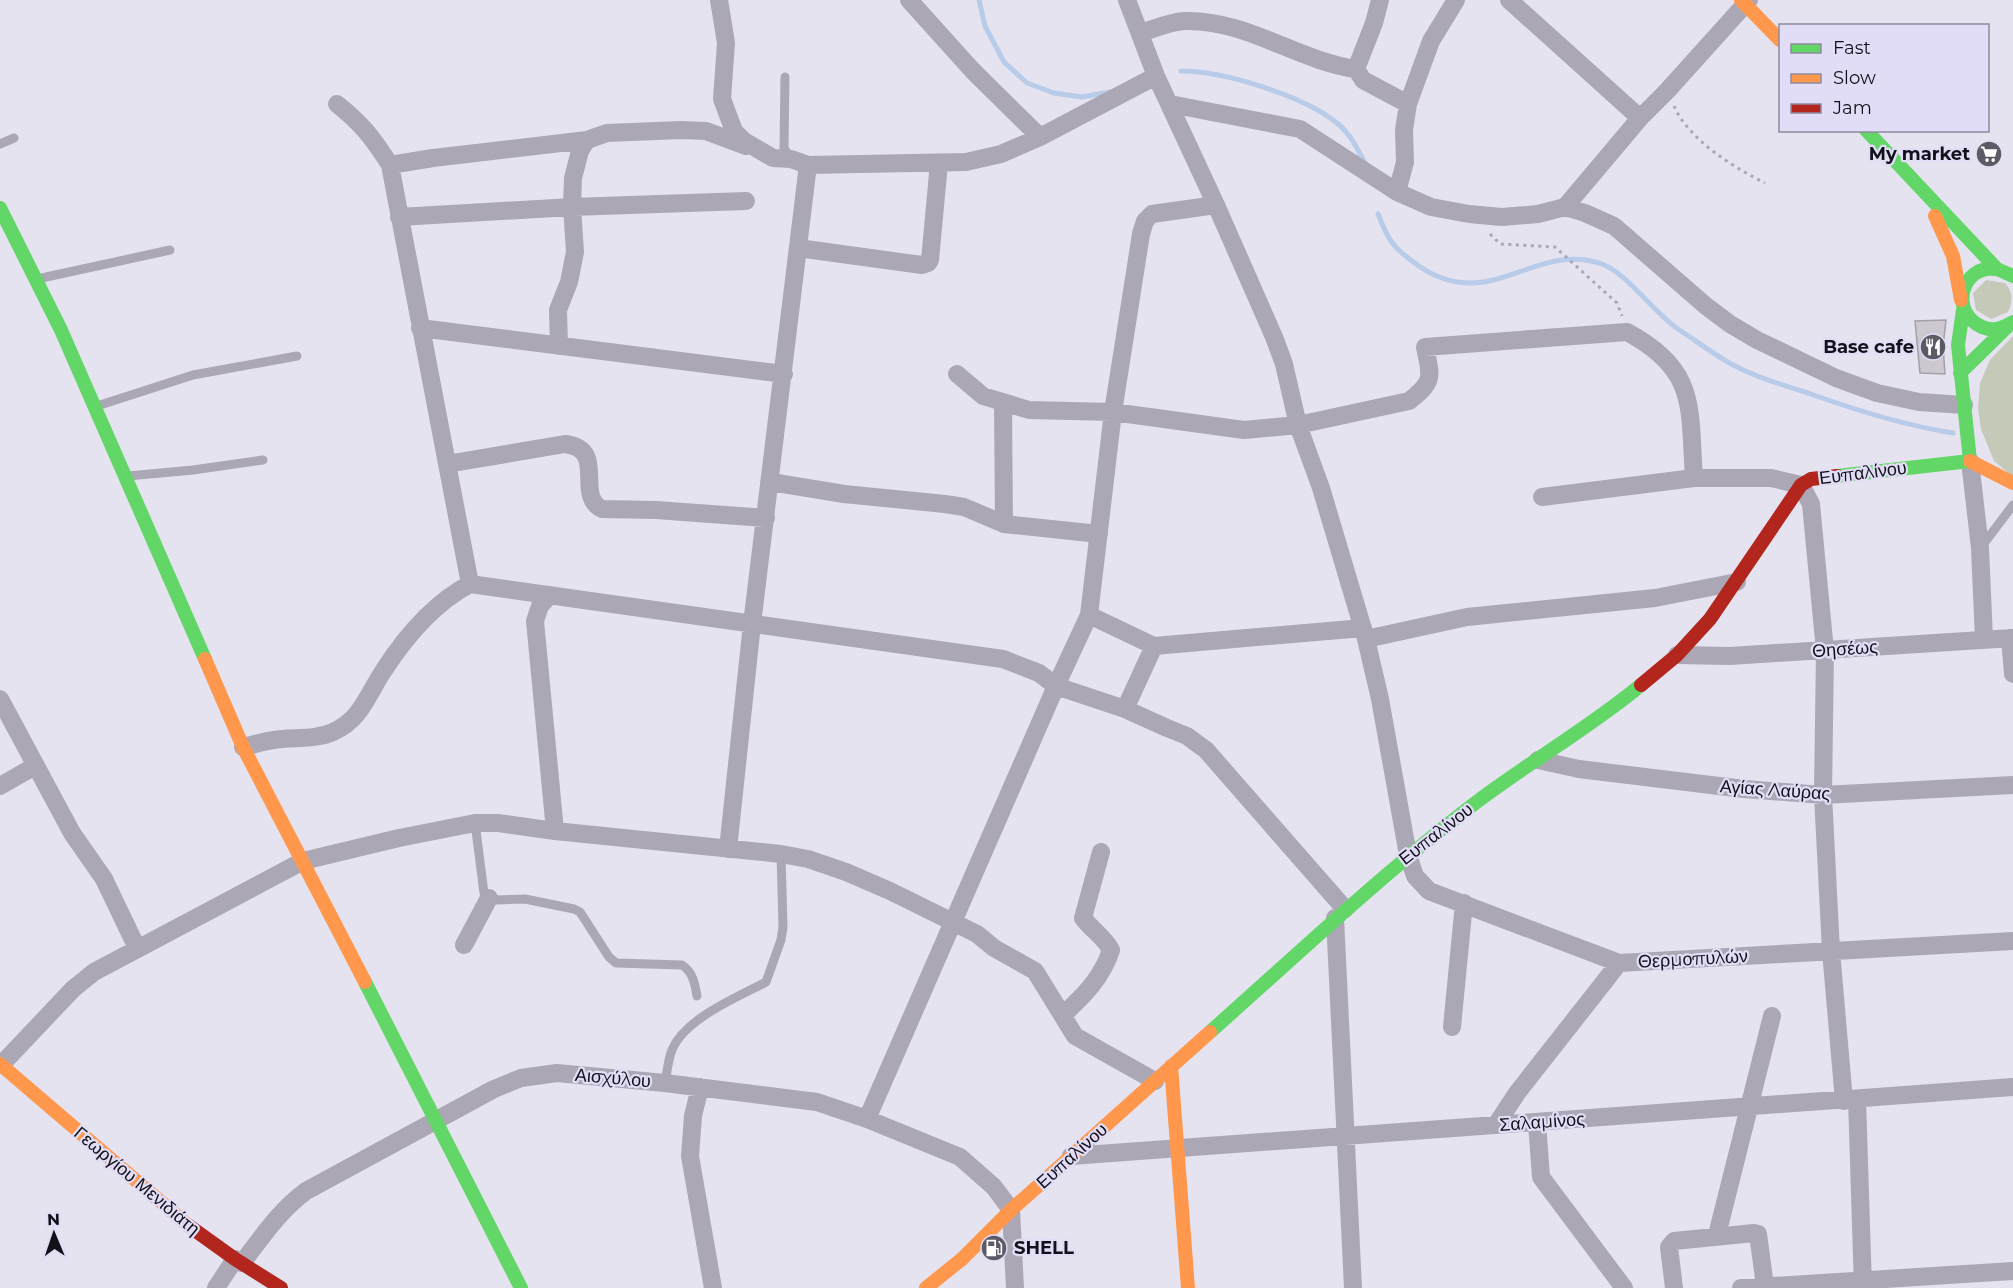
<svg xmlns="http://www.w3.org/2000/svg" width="2013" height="1288" viewBox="0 0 2013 1288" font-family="Montserrat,sans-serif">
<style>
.green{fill:#c4c9b8}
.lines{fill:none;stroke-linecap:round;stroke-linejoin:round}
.stream{stroke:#b8cbe8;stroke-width:5}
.building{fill:#cec8d1;stroke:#a49fa8;stroke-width:1.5}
.path{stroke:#aaa7b1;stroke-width:3;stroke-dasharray:3 4.5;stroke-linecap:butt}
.lane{stroke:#aca7b4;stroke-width:9}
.street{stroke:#aca7b4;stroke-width:18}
.fast{stroke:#63d668;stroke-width:14}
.slow{stroke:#ff974d;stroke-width:14}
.jam{stroke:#b3261e;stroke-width:14}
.labels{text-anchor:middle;stroke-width:4.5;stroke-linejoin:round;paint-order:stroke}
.poi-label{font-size:18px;font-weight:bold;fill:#121019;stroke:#e1ddf6;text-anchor:end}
.street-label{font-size:18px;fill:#121019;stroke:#e1ddf6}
</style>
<rect width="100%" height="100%" fill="#e5e3f0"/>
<path class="green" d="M1986,280L2005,283C2013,292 2013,301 2008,312L1991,319L1976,310L1973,293Z
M2013,336V477L1994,461L1981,429L1978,408L1980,383L1990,360Z"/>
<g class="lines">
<path class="stream" d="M979,0L985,26L1004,62L1027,83L1054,93L1082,97L1110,92
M1181,71C1224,71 1304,96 1337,123C1351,134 1358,150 1366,165
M1378,214C1389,242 1393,248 1419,266C1490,315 1535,240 1602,264C1627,273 1654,313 1678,329C1698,342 1718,358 1739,368C1761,379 1785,386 1808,393C1855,410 1902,425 1953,433"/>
</g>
<path class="building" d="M1946,320L1943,346L1945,374L1920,373L1915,321Z"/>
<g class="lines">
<path class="path" d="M1674,106C1689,140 1733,167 1765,183
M1490,234L1500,244L1555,247L1617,303L1622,316"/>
<path class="lane" d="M785,77L784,148L791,159
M0,144L14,138
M37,279L170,250
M97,406L193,375L297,356
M128,476L193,470L263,460
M1982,546L2013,505
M475,823L484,893L489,898L496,900L525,899L574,909L580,912L609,957L616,963L682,965C693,972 695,984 697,996
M665,1083C667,1072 668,1060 672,1050C684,1019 738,997 766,982L781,940L783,927L781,854"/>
<path class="street" d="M719,0L726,43L722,99L734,131L744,141L773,158L791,159L808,165L752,624L728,849
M909,0L973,71L1040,137
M1127,0L1156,76L1216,205L1274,337L1284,364L1298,425L1321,488L1366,639L1380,699L1408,855L1415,876L1429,891L1619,963L2013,941
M1380,0L1374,23L1356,69L1363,80L1408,104L1404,130L1405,162L1397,192
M1509,0L1640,118
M1140,33C1154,29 1169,22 1184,21C1246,19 1298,61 1356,69
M337,104C362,124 373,138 390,165L470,584
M1170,104L1300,129L1397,192L1431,207L1469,214L1502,217L1538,214L1565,207L1585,213L1614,226L1706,306L1730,324L1757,340L1836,378L1877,393L1919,402L1964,405
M1408,104L1431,41L1456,0
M390,165L433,158L587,140
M808,165L966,162L1001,154L1040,137L1156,76
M1565,207L1640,118L1667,91L1749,0
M399,217L572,207L746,201
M798,248L922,265L928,263L930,260L939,163
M420,328L784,374
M559,346L558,310L569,282L575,252L572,207L573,178L580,151L587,140L607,133L681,130L706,131L746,146
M957,374L983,396L1029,410L1113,412L1244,430L1298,425L1409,401C1435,381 1431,377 1425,347L1627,332C1698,370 1689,407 1694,478
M1003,403L1004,524
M1970,461L1980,548L1984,639
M447,464L565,444C608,449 574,495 602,509L656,510L766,518
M771,482L844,494L945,504L964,507L1004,524L1099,534
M1542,497L1694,478H1771L1801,485L1811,504L1825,651L1823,795L1831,951L1844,1101
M550,595L540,606L535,621L555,831
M1089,615L1154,646L1363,628
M2010,638L2013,674
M1366,639L1467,617L1655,598L1737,582
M1677,655L1730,656L2013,638
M0,699L72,833L104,879L137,948
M1125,709L1154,646
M243,747C253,745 264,741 274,740C293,737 315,740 333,732C362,719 367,695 384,670C406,636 434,603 470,584L1003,659L1039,673L1056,686L1125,709L1167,728L1187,736L1206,750L1345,909
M1538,760L1579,769L1744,789L1823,795L2013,785
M0,786L35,766
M1335,918L1353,1288
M464,945L489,898
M1063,1015C1084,995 1102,978 1111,950C1104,937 1092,930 1083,918L1101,852
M1452,1027L1464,903
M1,1065L73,989L94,972L303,861L399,838L475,823H498L555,831L781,854L808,859L846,872L890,891L977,934L994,948L1035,971L1075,1036L1155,1081
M700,1087L693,1116L690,1156L713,1288
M1857,1099L1863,1288
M867,1119L1056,686L1089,615L1113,412L1141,234L1145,221L1152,214L1216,205
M1537,1123L1541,1177L1624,1288
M1496,1125L1517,1093L1619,963
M1071,1156L2013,1087
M1717,1235L1772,1016
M242,1263C262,1237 279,1211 306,1191L494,1089L521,1078L557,1073L665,1083L817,1102L867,1119L960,1157L994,1187L1011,1210L1015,1288
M216,1288L235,1259
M1674,1288L1669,1247L1674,1241L1754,1233L1758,1234L1765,1286
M1741,1288L2013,1271"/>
<path class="fast" d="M1866,130L1996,268
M0,208L61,330L205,659
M2013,276C2008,274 2001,270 1996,269C1962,264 1948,312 1982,327C1994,332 2003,328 2013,322
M1963,310L1958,345L1970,461
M1960,373L2008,326
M1837,476L1970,461
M365,982L521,1288
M1210,1032C1298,954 1384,872 1478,801C1531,761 1589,728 1641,685"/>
<path class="slow" d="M1741,0L1780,40
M1935,216L1953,256L1961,300
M1970,461L2013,483
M205,659L243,747L365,982
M0,1064L189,1226
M1171,1066L1188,1288
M926,1288L962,1259L1011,1210L1210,1032"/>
<path class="jam" d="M1641,685L1677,655L1710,619L1801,485L1811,479L1837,476
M189,1226L235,1259L281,1288"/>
</g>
<defs>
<symbol id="supermarket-disc" viewBox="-11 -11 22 22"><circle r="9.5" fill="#5c5a64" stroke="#e1ddf6"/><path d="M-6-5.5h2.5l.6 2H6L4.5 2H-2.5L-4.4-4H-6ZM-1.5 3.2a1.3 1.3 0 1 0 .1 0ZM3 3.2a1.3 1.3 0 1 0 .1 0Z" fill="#fff"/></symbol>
<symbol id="restaurant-disc" viewBox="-11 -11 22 22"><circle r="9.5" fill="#5c5a64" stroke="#e1ddf6"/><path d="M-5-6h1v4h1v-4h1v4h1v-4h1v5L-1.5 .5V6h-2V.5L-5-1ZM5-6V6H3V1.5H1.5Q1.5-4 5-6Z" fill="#fff"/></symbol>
<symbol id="fuel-disc" viewBox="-11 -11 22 22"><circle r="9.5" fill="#5c5a64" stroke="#e1ddf6"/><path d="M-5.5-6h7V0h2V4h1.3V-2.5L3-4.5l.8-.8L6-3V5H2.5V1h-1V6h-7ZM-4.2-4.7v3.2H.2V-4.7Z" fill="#fff"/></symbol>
</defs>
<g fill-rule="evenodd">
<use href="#supermarket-disc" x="1974" y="139" width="30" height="30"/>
<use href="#restaurant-disc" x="1918" y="332" width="30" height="30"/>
<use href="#fuel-disc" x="979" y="1233" width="30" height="30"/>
</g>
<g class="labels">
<g class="poi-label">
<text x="1970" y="160">My market</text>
<text x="1914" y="353">Base cafe</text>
<text x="1014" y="1254" text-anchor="start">SHELL</text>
</g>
<g class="street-label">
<text transform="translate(1863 473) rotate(-7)" y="6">Ευπαλίνου</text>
<text transform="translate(1845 649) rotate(-4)" y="6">Θησέως</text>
<text transform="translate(1775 790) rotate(4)" y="6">Αγίας Λαύρας</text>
<text transform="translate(1436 834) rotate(-38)" y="6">Ευπαλίνου</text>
<text transform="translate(1693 959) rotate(-3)" y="6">Θερμοπυλών</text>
<text transform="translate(613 1078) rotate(5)" y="6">Αισχύλου</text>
<text transform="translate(1542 1122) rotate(-4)" y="6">Σαλαμίνος</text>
<text transform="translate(1072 1156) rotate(-42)" y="6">Ευπαλίνου</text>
<text transform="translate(137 1181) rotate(40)" y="6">Γεωργίου Μενιδιάτη</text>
</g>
</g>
<rect x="1779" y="24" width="210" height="108" fill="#e1ddf6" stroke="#8e8b9e" stroke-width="1.5"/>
<rect x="1791" y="44" width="30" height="9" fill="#63d668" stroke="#8e8b9e" stroke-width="1.5"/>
<text x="1833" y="54" font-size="18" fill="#121019">Fast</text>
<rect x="1791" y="74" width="30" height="9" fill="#ff974d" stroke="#8e8b9e" stroke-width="1.5"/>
<text x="1833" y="84" font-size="18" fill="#121019">Slow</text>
<rect x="1791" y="104" width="30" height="9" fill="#b3261e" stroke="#8e8b9e" stroke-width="1.5"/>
<text x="1833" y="114" font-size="18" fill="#121019">Jam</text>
<g transform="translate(54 1234) rotate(358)" stroke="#e1ddf6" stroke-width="4.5" paint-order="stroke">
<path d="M0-4.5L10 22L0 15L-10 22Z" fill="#121019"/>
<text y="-9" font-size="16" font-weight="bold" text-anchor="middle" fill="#121019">N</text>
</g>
</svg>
